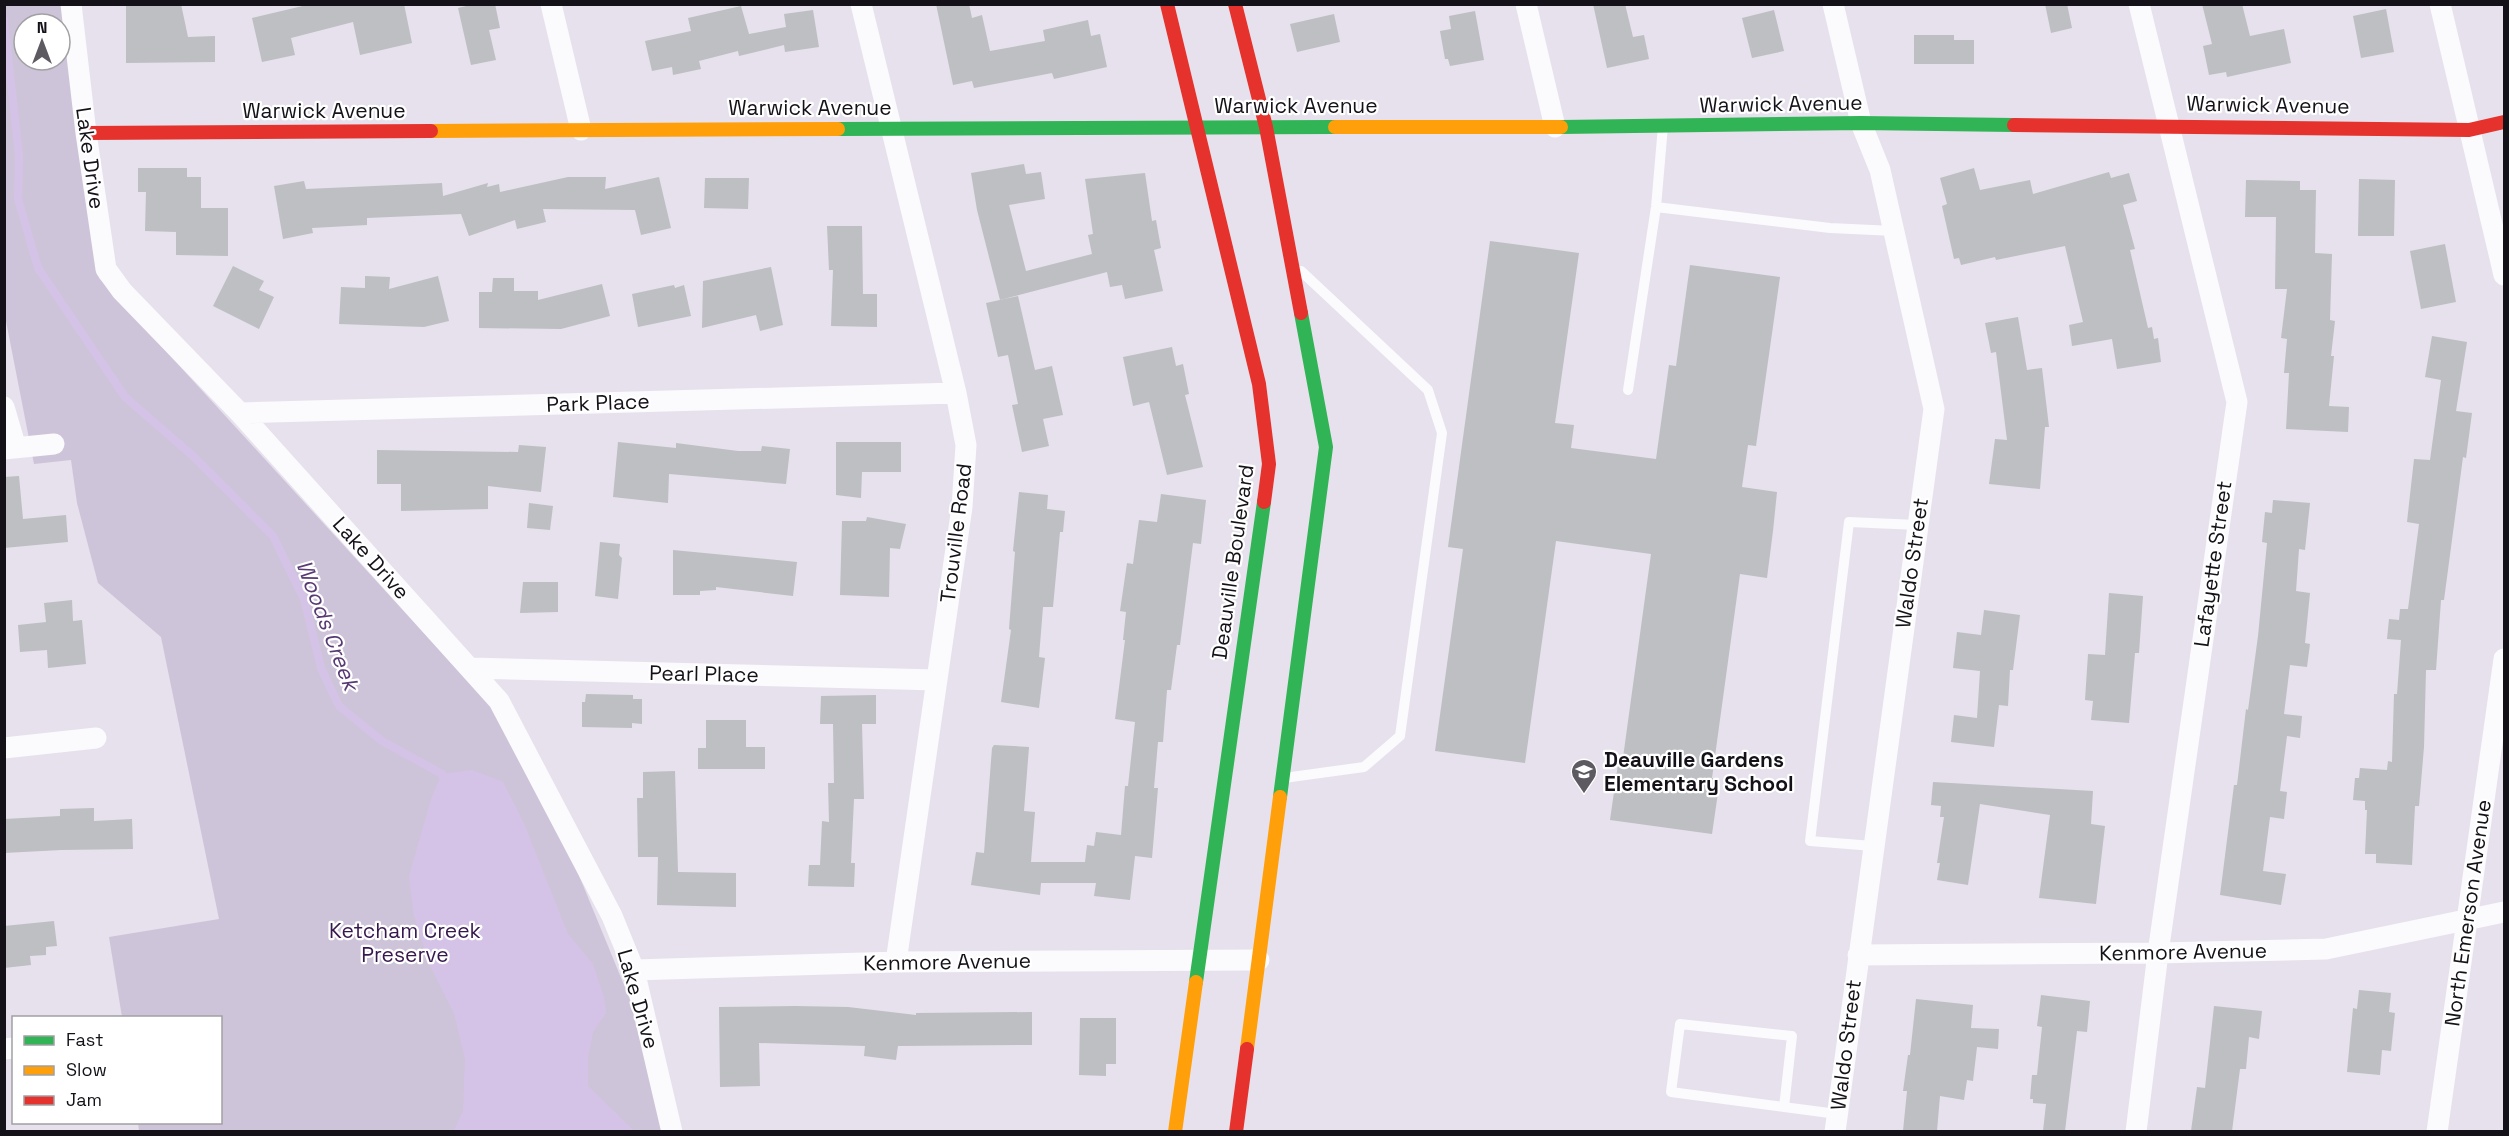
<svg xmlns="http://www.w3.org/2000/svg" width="2509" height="1136" viewBox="0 0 2509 1136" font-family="'Space Grotesk',sans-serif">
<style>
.green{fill:#cec4d9;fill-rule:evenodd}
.water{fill:#d4c3e7}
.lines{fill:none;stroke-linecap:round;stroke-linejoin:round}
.stream{stroke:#d4c3e7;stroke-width:8}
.building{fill:#bdbfc3}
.lane{stroke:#fbfafc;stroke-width:10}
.street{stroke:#fbfafc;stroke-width:21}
.fast{stroke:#30b455;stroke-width:14}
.slow{stroke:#ff9f0a;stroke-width:14}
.jam{stroke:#e5322d;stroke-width:14}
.labels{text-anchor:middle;stroke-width:4.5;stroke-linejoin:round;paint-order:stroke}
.street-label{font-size:21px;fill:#141118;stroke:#fff}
.poi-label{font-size:21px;font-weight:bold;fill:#141118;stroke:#fff;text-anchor:start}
.park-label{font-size:21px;fill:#36184f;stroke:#fff}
.water-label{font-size:22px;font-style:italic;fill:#573a74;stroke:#fff}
</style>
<rect width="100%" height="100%" fill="#e6e1ec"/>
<path class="green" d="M4,5H64L99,278L498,714L571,856L631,1002L662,1131H139L138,1123L220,1122V1018L122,1017L109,937L219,919L161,637L98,583L77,503L71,460L34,464L5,316ZM24,24H60V60H24Z"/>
<path class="water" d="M472,770L503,782L525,826L568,934L593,964L604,997L606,1013L593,1032L588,1058V1086L634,1131H454L463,1111L465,1059L454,1013L430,966L414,916L409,876L432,796L442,774Z"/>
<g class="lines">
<path class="stream" d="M4,20L19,155L18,199L38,268L125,397L193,456L273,536L304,599L321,668L339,706L382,741L442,774L444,782"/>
</g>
<path class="building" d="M126,4H181L188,37L215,36V62L126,63Z
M311,4H404L412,43L360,55L353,22L291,38L295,55L262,62L252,18Z
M475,4H495L500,28L489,30L496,60L471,65L458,8Z
M936,4H969L972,18L982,15L990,51L1045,41L1043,30L1088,20L1091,36L1100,34L1107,67L1054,79L1052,73L974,88L972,81L953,85Z
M1593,4H1625L1633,37L1644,35L1649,59L1607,68Z
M2045,4H2067L2072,28L2051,33Z
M2202,4H2242L2250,36L2284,29L2291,63L2227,77L2226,72L2209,75L2203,46L2212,44Z
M741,6L749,34L786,27L784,14L813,10L819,47L785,52L784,45L739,56L738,51L699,61L701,69L673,75L672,67L652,71L645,41L691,31L688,18Z
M2386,9L2394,52L2361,58L2353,16Z
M1774,10L1784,51L1752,58L1742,18Z
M1475,11L1484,60L1450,66L1448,59H1445L1440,31L1451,29L1449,16Z
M1334,14L1340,42L1297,52L1290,24Z
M1914,35H1954V40H1974V64H1914Z
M1024,164L1026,174L1041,172L1045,199L1009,205L1026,271L1092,254L1088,235L1093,234L1085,179L1145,173L1152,221L1156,220L1161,248L1154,250L1163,291L1125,299L1122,285L1110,287L1107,272L1000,300L977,210L971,173Z
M138,168H187V177H201V208H228V256L176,255V232L145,231L146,192H138Z
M1974,168L1980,190L2030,180L2033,194L2109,172L2111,178L2129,173L2137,201L2123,205L2135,249L2130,250L2148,328L2152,327L2154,339L2158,338L2161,362L2117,369L2112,339L2072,346L2069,325L2083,322L2065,246L1996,260L1995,257L1961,265L1959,258L1954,259L1942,206L1947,204L1940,178Z
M568,177H606L605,189L659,177L671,228L641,235L635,210L543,209L546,222L517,229L515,220L469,236L461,214L367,218V225L312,228L313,233L283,239L274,186L304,181L306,189L442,183L443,196L488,183L487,187L499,184L500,192Z
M705,178H749L748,209L704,208Z
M2359,179L2395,180L2394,236H2358Z
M2246,180L2300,181V190H2316L2315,253L2332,254L2330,320L2335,321L2331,356H2334L2329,406L2349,407L2348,432L2286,429L2289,373H2284L2287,339L2281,338L2287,289H2275L2276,217H2245Z
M827,226H862L863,294H877V327L831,326L833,270H829Z
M1490,241L1579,253L1555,423L1574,425L1571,448L1656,459L1669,365L1676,366L1690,265L1780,277L1756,446L1748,445L1742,487L1777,492L1773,531L1767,578L1740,574L1712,778L1720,779L1712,834L1610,820L1618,764L1622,765L1651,554L1556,541L1525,763L1435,751L1463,549L1448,547Z
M2445,244L2456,302L2421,309L2410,251Z
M233,266L264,281L259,290L274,297L259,329L213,306Z
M771,267L783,325L760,331L756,315L702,328L703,281Z
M365,276L390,277L389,289L438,276L449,321L424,327L339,324L341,287L365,288Z
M493,278H514V291H538V300L602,284L610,316L561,329L479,328V292H492Z
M674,285L675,288L684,285L691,316L638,327L632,294Z
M1018,296L1035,370L1052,366L1063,415L1043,419L1049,446L1022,452L1012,405L1018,404L1008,355L998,357L986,303Z
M2018,317L2027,370L2042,368L2049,427H2045L2040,489L1989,484L1995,439L2007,440L1996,352L1991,353L1985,323Z
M2432,336L2467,342L2456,411L2472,413L2466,458L2463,457L2444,600H2441L2436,670H2426L2424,747L2419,806H2415L2412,865L2376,863V854H2365L2367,810H2365V801L2353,800L2355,778H2359L2360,768L2387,770L2388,761L2392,762L2394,694H2397L2401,640L2387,639L2389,619L2399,620L2400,609H2408L2419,524L2407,522L2414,459L2430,460L2441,380L2425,377Z
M1172,347L1176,366L1183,364L1189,394L1185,395L1203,467L1167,475L1149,402L1133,406L1123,357Z
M618,442L676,448V443L738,451H761L762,446L790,449L786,484L669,474L668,503L613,497Z
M836,442H901V472H862L861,498L836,495Z
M519,445L546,447L541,492L488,486V509L401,511V484H377V450L518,452Z
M19,476L23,519L66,515L68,542L4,548V477Z
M1019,492L1048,495L1047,509L1065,511L1063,532H1060L1053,607H1043L1039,657L1045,658L1039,708L1001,702L1011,630L1009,629L1015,552L1013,551Z
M1161,494L1206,500L1201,544L1193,543L1180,645H1177L1171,690H1167L1163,742H1158L1154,788H1158L1152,858L1135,856L1130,900L1094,896L1096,883H1041L1040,895L971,885L976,852L984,853L992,748L994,745L1029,747L1024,811L1035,812L1031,862H1085L1087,845L1094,846L1096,832L1121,835L1125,786H1128L1135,722L1115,719L1125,640H1123L1126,612L1120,611L1127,563L1133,564L1139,520L1157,522Z
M2273,500L2310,503L2305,550L2299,549L2296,591L2310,593L2305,643L2310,644L2307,667L2290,665L2284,714L2302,716L2300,738L2287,736L2280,791L2287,792L2284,819L2270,817L2263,871L2286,874L2281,905L2220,895L2234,785H2237L2246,709L2248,710L2258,636L2267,543L2262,542L2265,512L2272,513Z
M529,503L553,506L550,530L527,528Z
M867,517L906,524L900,549L890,548L889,597L840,595L842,521H866Z
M600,542L620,544L619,555L622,558L618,599L595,596Z
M673,550L797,562L793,596L716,587V590L700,591V595H673Z
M523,582H558V612L520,613Z
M2109,593L2143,596L2139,653H2135L2129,723L2091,720L2093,701L2085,700L2088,654L2105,655Z
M72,600L73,621L82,620L86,664L48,668L47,650L20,652L18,625L46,622L44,603Z
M1984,610L2020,615L2013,670H2010L2008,706L1999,705L1994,747L1951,742L1954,715L1977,718L1980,671L1953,668L1957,632L1981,635Z
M586,694L633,695V699H642V724L632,723V728L582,727V702H585Z
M876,695V724H862L864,799H854L851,863H855L854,887L808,886L809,865H820L822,821L829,822L828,783H834L833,724H820L821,696Z
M706,720H746V747H765V769H698V748H706Z
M675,771L678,872L736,873V907L657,905L658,857H638L637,798H643V772Z
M1933,782L2093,791L2091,824L2105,826L2096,904L2039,898L2050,815L1980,804L1968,885L1937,880L1940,863H1937L1944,817H1940L1941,806L1931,805Z
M94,808V821L132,819L133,849L61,850L4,853V819L60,816V809Z
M54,921L57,946L46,947V955L30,956L31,965L4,968V926Z
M2359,990L2391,993L2389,1012L2395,1013L2391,1051L2382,1050L2380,1075L2347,1072L2353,1008L2357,1009Z
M2041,995L2090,1001L2087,1032L2077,1031L2065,1131H2043L2046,1104L2033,1103V1099H2030L2032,1075H2037L2042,1027L2037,1026Z
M1916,999L1973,1005L1971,1028L1999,1029L1998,1049L1977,1047L1973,1081L1967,1080L1964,1100L1940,1096L1937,1131H1903L1907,1091H1903L1908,1055H1910Z
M795,1006L848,1007L916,1015V1013L1032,1012V1045L898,1046L896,1060L864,1056L865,1046L759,1043L760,1086L720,1087L719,1007Z
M2214,1006L2262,1011L2259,1039L2249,1037L2246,1069H2240L2232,1131H2191L2197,1087L2205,1088Z
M1080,1018H1116V1064H1106V1076L1079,1075Z"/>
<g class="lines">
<path class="lane" d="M1656,207L1830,228L1894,231
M1628,390L1656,207L1663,126
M1284,778L1364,767L1400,736L1442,433L1428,390L1301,271
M1873,846L1810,841L1849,522L1918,525
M1784,1107L1792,1036L1680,1024L1671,1092L1837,1114"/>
<path class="street" d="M71,4L86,133L106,269L122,291L240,413L499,701L612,916L634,970L672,1132
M551,4L581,130
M861,4L956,393L966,445L962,507L896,962
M1526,4L1555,127
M1833,4L1861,123L1880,170L1934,409L1835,1132
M2440,4L2504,275
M4,407L16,448
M240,413L956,393
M4,449L54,444
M471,668L937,680
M4,748L96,738
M1858,955L2158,953L2326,949L2504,912
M634,970L896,962L1259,960
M4,1049L14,1048
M2136,1132L2158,953L2237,402L2139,4
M2437,1132L2504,659"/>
<path class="fast" d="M1561,127L1861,123L2014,125
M838,129L1335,127
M1280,797L1326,447L1301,313
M1196,982L1264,502"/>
<path class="slow" d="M1335,127H1561
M431,131L838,129
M1247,1049L1280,797
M1175,1132L1196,982"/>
<path class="jam" d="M1167,4L1259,384L1269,464L1264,502
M1235,4L1266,127L1301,313
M2014,125L2469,130L2504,122
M86,133L431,131
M1236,1132L1247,1049"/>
</g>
<defs>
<symbol id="school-pin" viewBox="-11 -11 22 30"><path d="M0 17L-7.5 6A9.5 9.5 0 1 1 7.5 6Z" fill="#5e5a62" stroke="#fff"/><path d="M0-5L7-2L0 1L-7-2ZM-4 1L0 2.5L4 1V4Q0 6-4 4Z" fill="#fff"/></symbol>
</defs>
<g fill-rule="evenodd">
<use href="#school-pin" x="1569" y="757" width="30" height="40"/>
</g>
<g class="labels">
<g class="street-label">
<text transform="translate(1781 104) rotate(-1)" y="7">Warwick Avenue</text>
<text transform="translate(2268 105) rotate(1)" y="7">Warwick Avenue</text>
<text x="1296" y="113">Warwick Avenue</text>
<text x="810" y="115">Warwick Avenue</text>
<text x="324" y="118">Warwick Avenue</text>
<text transform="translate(90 158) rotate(82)" y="7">Lake Drive</text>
<text transform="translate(598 403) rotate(-2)" y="7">Park Place</text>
<text transform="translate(956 533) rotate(-83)" y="7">Trouville Road</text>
<text transform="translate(371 558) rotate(48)" y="7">Lake Drive</text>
<text transform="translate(1233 562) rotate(-82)" y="7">Deauville Boulevard</text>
<text transform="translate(1912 563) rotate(-82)" y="7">Waldo Street</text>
<text transform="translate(2213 564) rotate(-82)" y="7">Lafayette Street</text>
<text transform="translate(704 674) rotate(1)" y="7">Pearl Place</text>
<text transform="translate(2468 913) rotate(-82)" y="7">North Emerson Avenue</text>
<text transform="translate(2183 952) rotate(-1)" y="7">Kenmore Avenue</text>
<text transform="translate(947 962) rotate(-1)" y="7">Kenmore Avenue</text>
<text transform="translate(638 999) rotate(74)" y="7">Lake Drive</text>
<text transform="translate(1846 1045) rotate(-83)" y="7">Waldo Street</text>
</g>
<g class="poi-label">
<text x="1604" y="767">Deauville Gardens<tspan x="1604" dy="24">Elementary School</tspan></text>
</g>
<g class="park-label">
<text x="405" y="938">Ketcham Creek<tspan x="405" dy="24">Preserve</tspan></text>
</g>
<g class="water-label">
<text transform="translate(328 625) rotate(69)" y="8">Woods Creek</text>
</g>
</g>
<rect width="2509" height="1136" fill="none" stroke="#141118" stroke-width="12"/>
<rect x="12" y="1016" width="210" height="108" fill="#ffffff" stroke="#a1a0a3" stroke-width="1.5"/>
<rect x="24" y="1036" width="30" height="9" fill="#30b455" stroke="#a1a0a3" stroke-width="1.5"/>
<text x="66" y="1046" font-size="18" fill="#141118">Fast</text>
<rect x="24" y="1066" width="30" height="9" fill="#ff9f0a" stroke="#a1a0a3" stroke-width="1.5"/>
<text x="66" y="1076" font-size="18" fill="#141118">Slow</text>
<rect x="24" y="1096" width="30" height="9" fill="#e5322d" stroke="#a1a0a3" stroke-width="1.5"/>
<text x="66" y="1106" font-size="18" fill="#141118">Jam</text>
<g transform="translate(42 42)"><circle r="28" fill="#ffffff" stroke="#a1a0a3" stroke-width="1.5"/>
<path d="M0-4.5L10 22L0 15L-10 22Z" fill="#5e5a62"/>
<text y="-9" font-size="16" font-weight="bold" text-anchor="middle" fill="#141118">N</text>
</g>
</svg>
